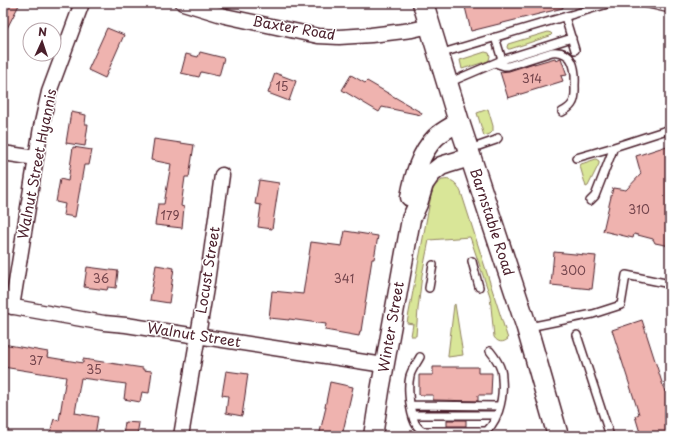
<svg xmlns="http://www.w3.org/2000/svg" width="673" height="439" viewBox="0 0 673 439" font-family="'Playpen Sans',sans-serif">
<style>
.green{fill:#d9e698;stroke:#928262}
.building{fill:#efb3af;stroke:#4a1f2b}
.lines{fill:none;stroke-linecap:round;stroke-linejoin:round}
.service-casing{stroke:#4a1f2b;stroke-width:10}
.minor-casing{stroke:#4a1f2b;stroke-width:17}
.tertiary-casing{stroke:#4a1f2b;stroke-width:21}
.secondary-casing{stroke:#4a1f2b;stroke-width:23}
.service{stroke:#fff;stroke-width:7}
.minor{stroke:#fff;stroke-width:14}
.tertiary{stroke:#fff;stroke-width:18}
.secondary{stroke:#fff;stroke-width:20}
.labels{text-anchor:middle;stroke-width:3;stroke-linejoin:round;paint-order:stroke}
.number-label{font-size:12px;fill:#73444c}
.street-label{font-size:14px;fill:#4a1f2b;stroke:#fff}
</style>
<rect width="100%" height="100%" fill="#fff"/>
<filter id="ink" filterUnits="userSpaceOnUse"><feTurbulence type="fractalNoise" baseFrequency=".025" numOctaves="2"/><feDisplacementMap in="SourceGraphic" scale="8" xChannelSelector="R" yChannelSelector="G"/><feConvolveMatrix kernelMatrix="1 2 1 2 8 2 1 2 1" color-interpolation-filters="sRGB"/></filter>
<g filter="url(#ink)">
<path class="green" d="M548,32L551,33L552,34L550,36L510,49H508L507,47L508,44Z
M485,52L489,53L490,56L489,60L488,61L462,69L460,60Z
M488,109L493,126V131L490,134L484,136L477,113Z
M596,159L599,161V164L588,186L586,187L580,166L581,164Z
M442,180C445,180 447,179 449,180C456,181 460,189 462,195L508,339C503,343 498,343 494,337L490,296L470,237L429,240L422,275L418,309L416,336H411L413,324L407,323L430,201C432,191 433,186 442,180Z
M455,304L463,355L448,357V355L454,305Z"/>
<path class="building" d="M3,3H20L3,36Z
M464,3H562L563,8L471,31Z
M107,28L124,35L105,78L88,70Z
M200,52L224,58L219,76L201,72L199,77L181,73L186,54L198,57Z
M555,58L556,60L561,58L567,75L561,76L563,81L508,98L500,72L509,71L534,63V64Z
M275,73L296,81L289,101L268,93Z
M351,75L365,83L367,81L422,113L421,115L382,107L379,112L342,90Z
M71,112L86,115L85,124H88L85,146L66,143Z
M154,139L194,145L189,177H185L181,206L184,207L182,228L155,225L158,204H164L171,164L151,160Z
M670,145V246L655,243L653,239L634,234L633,238L603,231L613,188L626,190L641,174L636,156Z
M73,147L92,150L89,165H84L75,217L63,215L65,204L56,202L60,179L68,181Z
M259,180L279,183L272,229L258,227L261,205L255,204Z
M345,231L378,236L374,259H372L361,331H360L359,336L325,330L326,324L289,319V320L269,318L272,291L303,294L311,242L342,246Z
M554,252L596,256L592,289L551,285Z
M156,265L174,268L169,303L150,300Z
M87,267L118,271L116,288L108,287L107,290L84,287Z
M642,320L665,392L670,391V436H641L635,416L639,414L612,330Z
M3,344L48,352L47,357L83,363V359L143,368V370L152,371L149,393L142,392L140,402L124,399L126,384L81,378L75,413L98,417L95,435L72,432L71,436H49L54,419L59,421L66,377L3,367Z
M433,367H478V373H492L491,395H478V401L433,400V395H419V375H433Z
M226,371L248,374L242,416L226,413L228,396L222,395Z
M330,382L353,387L342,436H319L326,407H325Z
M447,420H466V426H447Z
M125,422L139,423L137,436H123Z"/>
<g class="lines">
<defs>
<path id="service" d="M644,3L670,9
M565,17L575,50
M495,37L502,60
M439,54L611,3
M495,63L504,66H508L552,52C573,50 576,68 575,85C575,91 576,99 572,104C570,107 566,110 562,112
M448,83L502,60L572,38
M614,147L670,129
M470,149L496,140L498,138
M576,158L614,147L595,196L590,201
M472,261L473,265L479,287
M429,288L433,265
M529,327L593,314L621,305L626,275L670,284
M577,335L610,436
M420,357C417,363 411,370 410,376C407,388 410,412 415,423C418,429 423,432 429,436
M411,405L500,406
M413,415H497
M422,431H486
M480,436C498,426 504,399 502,379C502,377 502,373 501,370C499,363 494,356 490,351"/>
<path id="minor" d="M183,3L225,16L318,36L339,37L371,35L412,30L430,26
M3,153L36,158
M3,305L104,323L126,325L384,365
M12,307L41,127L49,92L82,3
M181,436L207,282L222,175"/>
<path id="tertiary" d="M410,197C414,176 420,153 435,138C442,131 451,127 459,122
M373,436L380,391L411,219L418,204L424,184L431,174L441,166L447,164L470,157"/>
<path id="secondary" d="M423,3L459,122L527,328L558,436"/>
</defs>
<use href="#service" class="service-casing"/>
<use href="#minor" class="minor-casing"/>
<use href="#tertiary" class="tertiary-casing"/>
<use href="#secondary" class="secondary-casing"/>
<use href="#service" class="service"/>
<use href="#minor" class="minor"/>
<use href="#tertiary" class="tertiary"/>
<use href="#secondary" class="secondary"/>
</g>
</g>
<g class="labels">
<g class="number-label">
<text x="532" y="83">314</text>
<text x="282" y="91">15</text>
<text x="639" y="214">310</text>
<text x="170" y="220">179</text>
<text x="573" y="275">300</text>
<text x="101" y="283">36</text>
<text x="344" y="283">341</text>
<text x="36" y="365">37</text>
<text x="94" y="374">35</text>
</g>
<g class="street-label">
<text transform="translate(294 28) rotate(10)" y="5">Baxter Road</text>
<text transform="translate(37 164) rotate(-79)" y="5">Walnut Street Hyannis</text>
<text transform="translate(492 222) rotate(72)" y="5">Barnstable Road</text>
<text transform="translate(208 270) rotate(-81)" y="5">Locust Street</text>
<text transform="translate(391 327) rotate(-80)" y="5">Winter Street</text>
<text transform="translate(194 335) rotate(9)" y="5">Walnut Street</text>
</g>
</g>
<rect width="673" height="439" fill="none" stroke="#fff" stroke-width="16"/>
<rect x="8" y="8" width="657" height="423" fill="none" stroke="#4a1f2b" stroke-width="1.5" filter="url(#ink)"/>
<g transform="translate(42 42) rotate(3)"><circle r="19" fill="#ffffff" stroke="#b7a5aa"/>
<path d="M0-3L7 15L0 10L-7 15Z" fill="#4a1f2b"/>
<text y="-6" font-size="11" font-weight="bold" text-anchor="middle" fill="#4a1f2b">N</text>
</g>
</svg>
